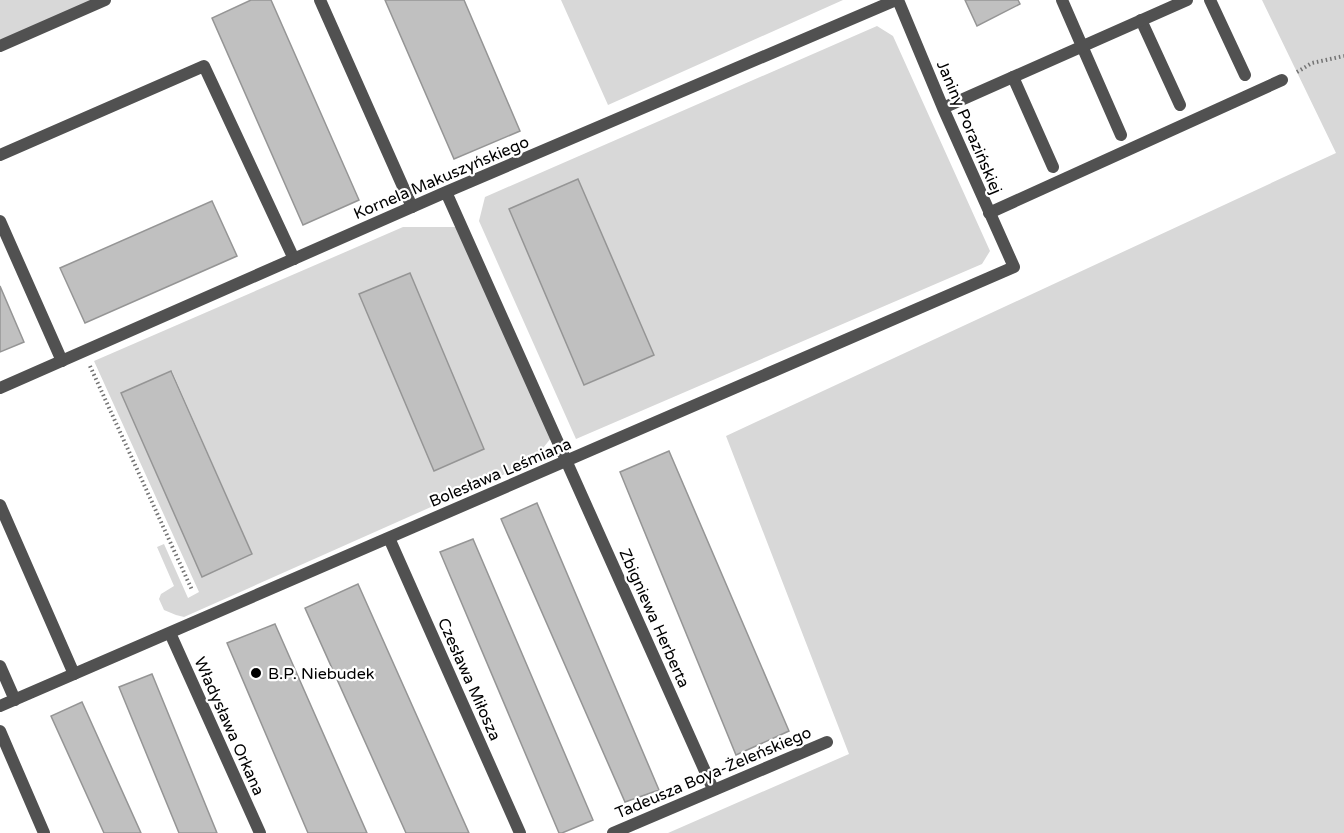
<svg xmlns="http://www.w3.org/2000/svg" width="1344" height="833" viewBox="0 0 1344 833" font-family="'Varela Round',sans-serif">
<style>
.green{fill:#d8d8d8;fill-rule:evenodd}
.building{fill:#c0c0c0;stroke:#959595;stroke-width:1.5}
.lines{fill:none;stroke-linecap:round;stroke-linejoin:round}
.path{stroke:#737373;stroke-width:4;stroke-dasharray:1.5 3;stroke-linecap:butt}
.lane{stroke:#515151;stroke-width:12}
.street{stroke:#515151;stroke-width:12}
.poi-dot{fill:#000;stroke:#fff;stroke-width:2}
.labels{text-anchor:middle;stroke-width:4.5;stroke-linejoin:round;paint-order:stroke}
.street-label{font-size:16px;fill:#000;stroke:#fff}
.poi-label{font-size:16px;fill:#000;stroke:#fff;text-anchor:start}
</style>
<rect width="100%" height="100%" fill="#fff"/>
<path class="green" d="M0,0H105L0,46Z
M561,0H843L608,105Z
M1262,0H1344V833H668L849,754L726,436L1336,153Z
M877,26L893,36L990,251L982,264L576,439L479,221L485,197ZM578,179L654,355L585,385L509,209Z
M403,227H457L551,438L532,462L184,617L176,615L164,610L159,599L161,594L174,586L157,547L164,544L188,598L199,592L94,361ZM410,273L484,449L434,470L360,295ZM172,371L252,554L202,577L121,393Z"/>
<path class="building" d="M251,0H271L359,200L303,225L212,18Z
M385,0H464L520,131L454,159Z
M965,0H1018L1020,4L977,26Z
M578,179L654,355L584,385L509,209Z
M212,201L237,256L85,323L60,268Z
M410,273L484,449L434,471L359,294Z
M0,286L24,342L0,352Z
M171,371L252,554L202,577L121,393Z
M669,451L789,731L736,755L620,472Z
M537,503L659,790L625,802L501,519Z
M473,539L593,820L562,833H559L440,552Z
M358,584L469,833H406L305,608Z
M275,624L367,833H308L227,643Z
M152,674L217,833H179L119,687Z
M82,702L141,833H104L51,716Z"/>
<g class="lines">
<path class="path" d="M1297,72L1312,63L1344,56
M90,366L192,590"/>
<path class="lane" d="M320,0L412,207
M1210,0L1245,75
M1141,20L1180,105
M1082,46L1121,135
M1013,77L1053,167
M0,155L204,66L294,259
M989,213L1282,80
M0,221L62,361
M0,505L74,674"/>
<path class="street" d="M1062,0L1082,46
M0,46L105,0
M943,108L1187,0
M446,192L713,789
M0,388L446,192L896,0
M389,538L520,833
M170,633L260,833
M0,666L15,700
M0,706L1014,267L943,108L898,0
M0,731L44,833
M613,833L827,742"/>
</g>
<circle class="poi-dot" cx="256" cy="673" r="6"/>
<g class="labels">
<g class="street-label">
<text transform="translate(970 127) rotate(67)" y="6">Janiny Porazińskiej</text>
<text transform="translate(441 177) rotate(-23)" y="6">Kornela Makuszyńskiego</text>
<text transform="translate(500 472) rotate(-23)" y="6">Bolesława Leśmiana</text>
<text transform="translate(655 618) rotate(66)" y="6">Zbigniewa Herberta</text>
<text transform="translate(470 679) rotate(66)" y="6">Czesława Miłosza</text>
<text transform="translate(230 726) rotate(66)" y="6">Władysława Orkana</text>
<text transform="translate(713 772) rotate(-23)" y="6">Tadeusza Boya-Żeleńskiego</text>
</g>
<g class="poi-label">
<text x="268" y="679">B.P. Niebudek</text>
</g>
</g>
</svg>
